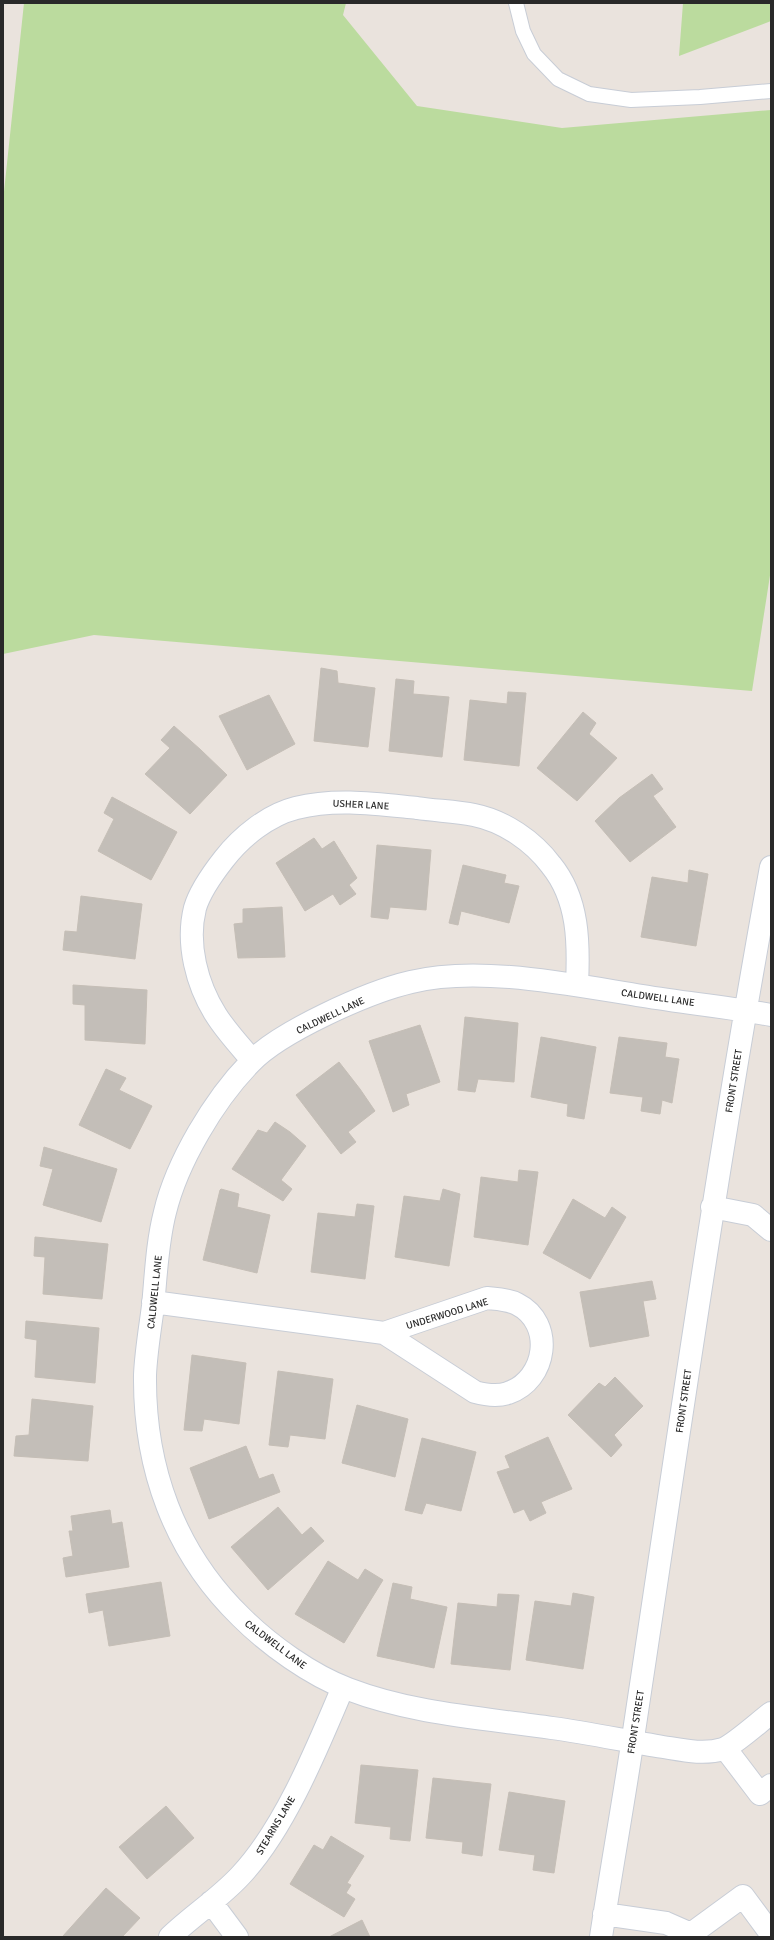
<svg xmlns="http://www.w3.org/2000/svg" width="774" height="1940" viewBox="0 0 774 1940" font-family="Signika,sans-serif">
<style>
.green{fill:#bbdb9e}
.building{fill:#c3beb8;stroke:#c5beb6}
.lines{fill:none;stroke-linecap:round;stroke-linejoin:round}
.lane-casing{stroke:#c8cdd6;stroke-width:16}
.street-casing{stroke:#c8cdd6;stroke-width:24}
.lane{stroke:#fff;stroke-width:14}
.street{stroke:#fff;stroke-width:22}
.labels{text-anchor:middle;stroke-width:3;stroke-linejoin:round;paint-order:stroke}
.street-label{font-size:10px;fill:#292929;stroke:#fff}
</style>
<rect width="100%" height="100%" fill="#eae3dd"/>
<path class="green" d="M24,3H346L343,15L417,106L562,128L771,110V569L752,691L94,635L3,654V201Z
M683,3H771V21L679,56Z"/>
<path class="building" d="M321,668L337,671L338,683L375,688L368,747L314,741Z
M396,679L414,681L413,694L449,697L442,757L389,751Z
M508,692L526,693L519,766L464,760L470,700L507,704Z
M269,695L295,744L247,770L219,716Z
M583,712L596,723L589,734L617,758L577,801L537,768Z
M174,726L201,750L227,775L190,814L145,774L170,748L161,740Z
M652,774L663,789L653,796L676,827L630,862L595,821L619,798Z
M112,797L177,832L151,880L98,851L114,819L104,813Z
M314,838L322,849L334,841L357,878L349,885L356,894L340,905L333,894L305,911L276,863Z
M377,845L431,850L426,910L390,907L388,919L371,917Z
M463,865L506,875L504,883L519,886L509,923L461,911L458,925L449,923Z
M689,870L708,874L696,946L641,937L652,877L688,883Z
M81,896L142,904L135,959L63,950L65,931L77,932Z
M282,907L285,957L238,958L234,924L243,923V909Z
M73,985L147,990L145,1044L85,1040V1005L73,1004Z
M465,1017L518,1023L514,1082L478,1079L475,1092L458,1090Z
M420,1025L440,1082L406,1094L409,1105L393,1112L369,1041Z
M541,1037L596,1047L584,1119L567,1116L568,1104L531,1097Z
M619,1037L667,1043L665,1057L679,1059L672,1103L662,1100L660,1114L641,1111L643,1097L610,1093Z
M339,1062L360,1089L375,1111L348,1132L356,1142L341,1154L296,1095Z
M106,1069L126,1078L119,1090L152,1106L130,1149L79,1125Z
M275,1122L290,1132L306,1146L281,1180L292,1189L283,1201L232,1169L258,1130L267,1133Z
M44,1147L117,1169L101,1222L43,1205L53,1169L40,1166Z
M519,1170L538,1172L528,1245L474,1237L481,1177L518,1182Z
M221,1189L239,1194L237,1207L270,1215L257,1273L203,1260L220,1190Z
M443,1189L460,1194L449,1266L395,1257L404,1196L440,1201Z
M573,1199L605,1218L612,1207L626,1217L590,1279L543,1253Z
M357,1204L374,1206L365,1279L311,1272L318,1213L355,1217Z
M35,1237L108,1244L102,1299L43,1294L45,1257L34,1256Z
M652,1281L656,1299L643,1301L649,1336L590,1347L580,1292Z
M26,1321L99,1328L95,1383L35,1377L37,1340L25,1338Z
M192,1355L246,1363L239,1424L204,1419L202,1431L184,1430Z
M278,1371L333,1379L325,1439L290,1435L288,1447L269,1445Z
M615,1377L643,1406L614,1435L622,1445L611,1457L568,1415L599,1383L605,1387Z
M32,1399L93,1406L88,1461L14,1456L16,1436L29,1435Z
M357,1405L408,1419L395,1477L342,1463Z
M548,1437L572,1489L541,1502L546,1513L530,1521L524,1509L514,1513L497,1472L510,1468L505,1456Z
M422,1438L476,1452L461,1511L426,1503L422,1514L405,1510Z
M246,1446L259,1479L273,1474L280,1492L209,1519L190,1468Z
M278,1507L302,1535L311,1527L324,1541L268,1590L231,1547Z
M110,1510L112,1524L122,1522L129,1567L66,1577L63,1558L73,1556L69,1531H73L71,1516Z
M328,1561L358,1580L365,1569L383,1580L344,1643L295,1614Z
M161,1582L170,1636L109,1646L103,1610L89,1613L86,1594Z
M393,1583L412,1587L410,1599L447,1607L434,1668L377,1656Z
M573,1593L594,1597L583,1669L526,1660L535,1601L571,1606Z
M498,1594L519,1595L510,1670L451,1664L458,1603L497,1607Z
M361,1765L418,1770L410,1841L390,1839L391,1827L355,1823Z
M433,1778L491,1784L482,1856L462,1853L463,1842L426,1838Z
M509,1792L565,1801L554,1873L533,1870L535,1855L499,1850Z
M166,1806L194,1838L147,1879L119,1847Z
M331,1836L364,1856L347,1883L351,1885L346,1893L355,1899L344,1917L290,1884L314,1845L323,1850Z
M106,1888L140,1918L122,1937H65L63,1936Z
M362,1920L370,1937H329Z"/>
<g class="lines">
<defs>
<path id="lane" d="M516,3L523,31L534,54L558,79L589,94L631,100L700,97L771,91"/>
<path id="street" d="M771,1015C728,1007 685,1003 643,996C573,985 479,965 411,982C368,992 279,1032 250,1063C214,1100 177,1162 165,1212C157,1243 156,1275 153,1306C150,1329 146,1352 145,1375C144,1467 174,1552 241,1617C269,1645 311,1675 348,1689C413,1714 484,1718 552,1728C589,1733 626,1741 663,1747C682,1750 704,1755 723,1749C735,1744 759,1722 771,1713
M252,1060C240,1046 226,1031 216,1015C197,985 186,944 195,908C200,891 213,873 224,859C241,837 268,815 296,808C336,798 377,804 417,808C436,811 456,811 474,815C504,821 533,841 551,865C579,899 579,944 577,985
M712,1207L753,1215L771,1230
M153,1302L384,1333L475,1392C486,1395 497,1397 508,1393C547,1380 555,1323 517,1304C507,1299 497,1299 487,1298L384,1333
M725,1748L760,1794L771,1785
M211,1902L237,1937
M604,1914L666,1923L691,1934L694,1937
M691,1934L743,1896L771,1934
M170,1937C193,1915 220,1898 241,1875C285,1828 318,1746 343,1687
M601,1937C611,1871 623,1805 633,1738C677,1447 718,1156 771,867"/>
</defs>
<use href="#lane" class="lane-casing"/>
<use href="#street" class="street-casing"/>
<use href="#lane" class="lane"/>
<use href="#street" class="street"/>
</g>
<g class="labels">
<g class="street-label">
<text transform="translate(361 804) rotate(3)" y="4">USHER LANE</text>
<text transform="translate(658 997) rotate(8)" y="4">CALDWELL LANE</text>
<text transform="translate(330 1015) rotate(-25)" y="4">CALDWELL LANE</text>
<text transform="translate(733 1081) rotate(-81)" y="4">FRONT STREET</text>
<text transform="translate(154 1292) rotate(-84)" y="4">CALDWELL LANE</text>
<text transform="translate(447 1313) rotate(-17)" y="4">UNDERWOOD LANE</text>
<text transform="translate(683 1401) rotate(-82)" y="4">FRONT STREET</text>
<text transform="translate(276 1644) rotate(37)" y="4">CALDWELL LANE</text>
<text transform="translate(635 1722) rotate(-81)" y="4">FRONT STREET</text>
<text transform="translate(275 1825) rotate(-59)" y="4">STEARNS LANE</text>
</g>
</g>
<rect width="774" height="1940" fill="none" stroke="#292929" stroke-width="8"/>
</svg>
